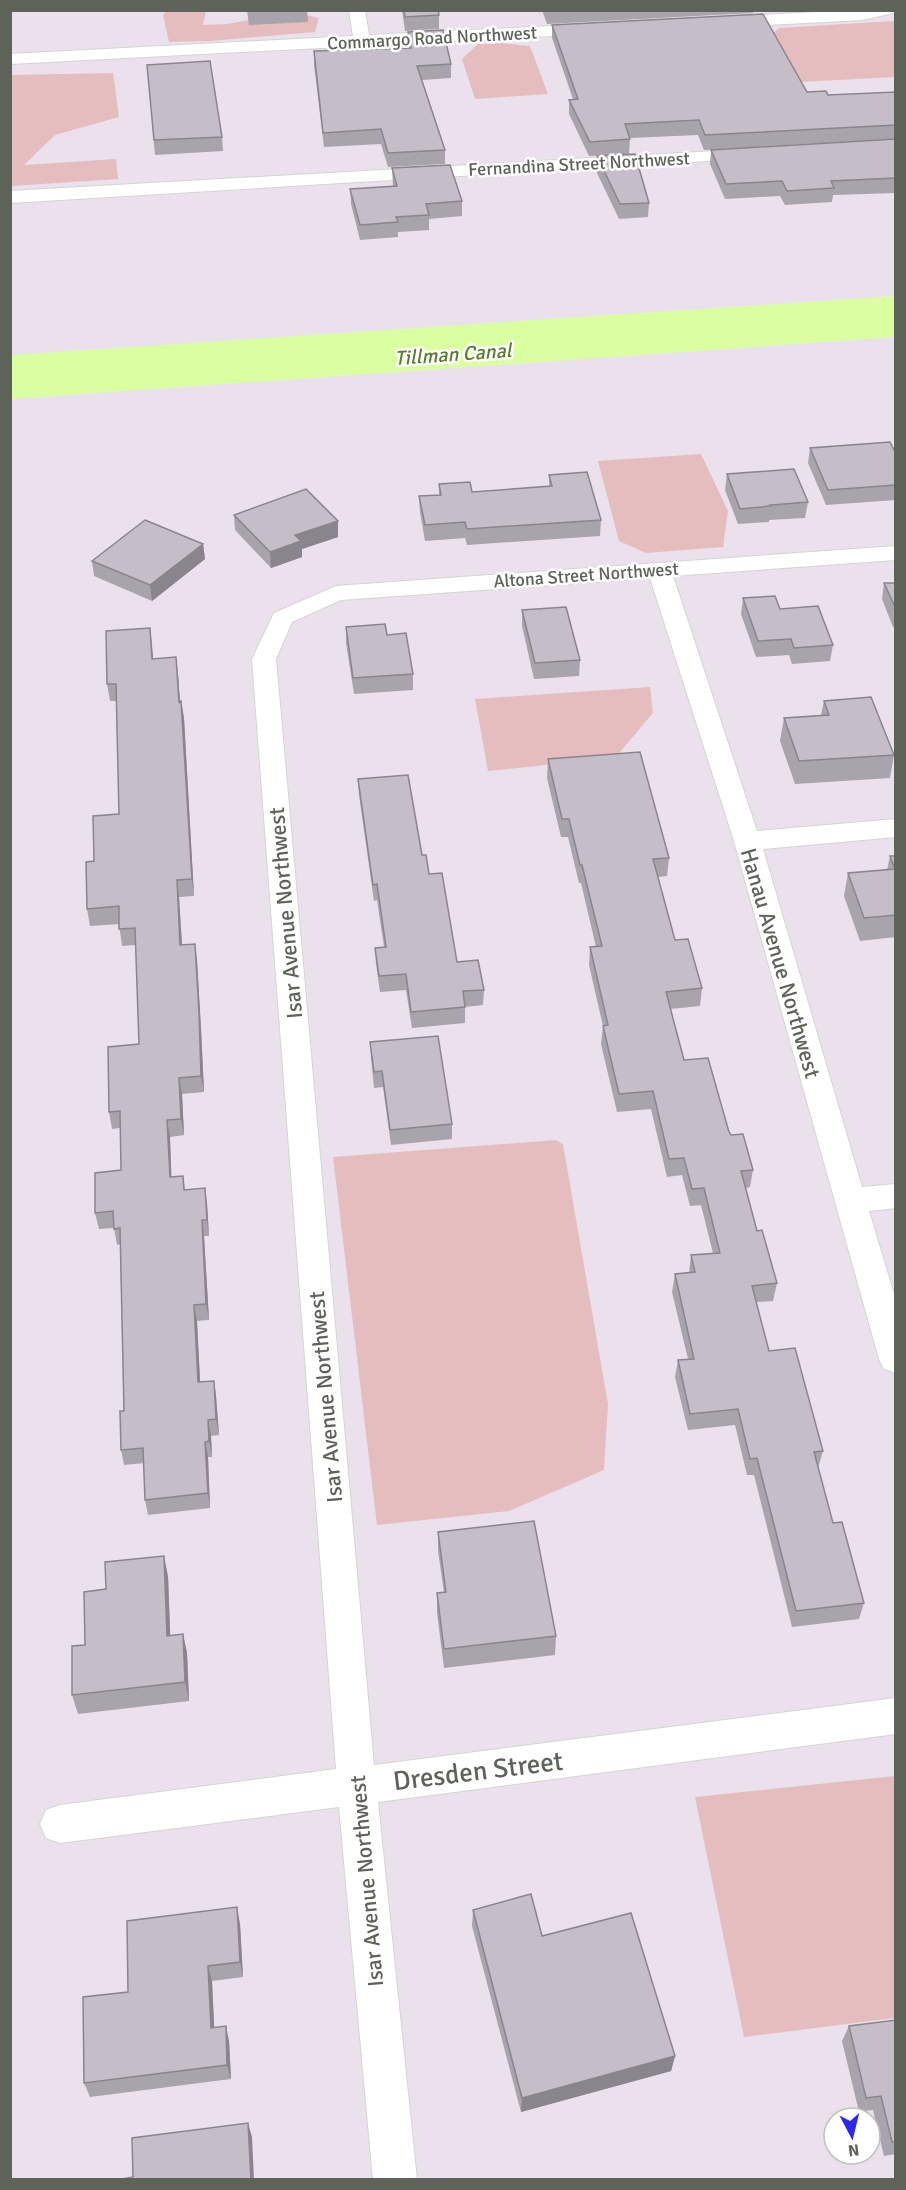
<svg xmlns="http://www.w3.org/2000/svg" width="906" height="2190" viewBox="0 0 906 2190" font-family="Signika,sans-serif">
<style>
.green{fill:#e6bdbf}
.water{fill:#daffa0}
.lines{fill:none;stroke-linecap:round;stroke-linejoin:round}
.minor-casing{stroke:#d2d6cf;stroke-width:2}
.minor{fill:#fff;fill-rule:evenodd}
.wall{fill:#a9a3ac}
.shaded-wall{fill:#8a858c}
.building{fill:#c5bec8;stroke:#8a858c;stroke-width:1.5}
.labels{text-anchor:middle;stroke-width:5;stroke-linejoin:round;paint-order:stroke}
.far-street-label{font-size:18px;fill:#5e635a;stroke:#fff}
.far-water-label{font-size:20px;font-style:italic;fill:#587e2d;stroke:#fff}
.street-label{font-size:22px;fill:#5e635a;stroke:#fff}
.near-street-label{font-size:27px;fill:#5e635a;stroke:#fff}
</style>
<rect width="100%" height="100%" fill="#eae1ed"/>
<path class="green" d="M166,11H206L203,25L227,24L293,12L319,18L315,32L210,41L169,42L163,15Z
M895,21V77L800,82L769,36L779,28Z
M501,43L530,46L548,94L475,99L462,59L478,44Z
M113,73L119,117L55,135L24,165L116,159L118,179L11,186V75Z
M701,454L728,511L723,547L646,553L619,541L598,461Z
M650,687L653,713L615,758L488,771L475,699Z
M556,1140L563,1144L608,1404L604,1470L509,1511L377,1525L333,1157Z
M895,1776V2018L744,2037L695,1797Z"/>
<path class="water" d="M895,296V337L11,399V355Z"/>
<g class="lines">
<defs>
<path id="minor" d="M349,10H365L369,35L592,24L600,29L592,34L10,64V54L353,36Z
M853,10L896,11L894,13L862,20L727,27L719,22L727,17Z
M752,149L758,150L761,154L758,158L10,203V191Z
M896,546V560L673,576L757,831L896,819V837L763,849L862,1187L896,1184V1208L869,1211L896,1301V1373L884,1369L879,1359L734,841L650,578L341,600L292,622L276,659L374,1765L896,1698V1734L378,1802L417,2180H373L339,1807L60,1843L46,1838L40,1824L46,1810L60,1805L336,1769L252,659L274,613L336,586Z"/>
</defs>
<use href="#minor" class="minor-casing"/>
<use href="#minor" class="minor"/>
</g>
<path class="wall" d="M247,10H307L308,22L249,25Z
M402,10H438L439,15V29L405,31Z
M542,10H753V13L547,24Z
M552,25L807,92L828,95L896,92V193L833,195L832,202L785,205L780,196L725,199L710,164L711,150L820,143L704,150L698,135L630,138L629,154L589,156L569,114V100L573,99L552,38Z
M408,32L451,64V78L422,80L445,150V164L388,167L381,144L324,147L314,65V51L409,48Z
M147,65L222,137L223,151L155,155Z
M597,156L649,203L648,217L619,219L596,171Z
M392,168L462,201V216L429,219V230L398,232V237L360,240L351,204L350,189L393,186Z
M810,448L896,454V500L826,505L808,463Z
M727,474L808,502L805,518L769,520V522L738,524L725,490Z
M549,475L601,520L600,536L467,545L465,538L425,541L420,512L419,496L439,495V484L472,492L549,486Z
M234,515L338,537L302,549V557L271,568L235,530Z
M203,544L205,559L152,601L94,576L92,561Z
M884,583H896V627H893L882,599Z
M743,598L833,645L830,661L792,664L789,655L756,657L741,614Z
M522,610L580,660L579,676L534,679L522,626Z
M346,627L387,635L413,674V690L354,694L346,643Z
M150,628L153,659L178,674L180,702L181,701L184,718L194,896L179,897L182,945L197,960L201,1029L204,1092L182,1094L184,1135L170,1137L171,1177L183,1176L185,1190L207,1204L209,1236H204L209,1320L197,1321L200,1382L214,1381L216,1396L219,1435L211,1436L212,1457H208L210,1508L148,1515L145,1500L144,1463L124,1465L121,1450L124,1411L120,1244L117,1245L114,1228L99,1229L95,1213L121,1170L120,1128L112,1129L109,1112L139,1044L136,945L122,946L119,924L90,926L87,909L94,861L119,814L116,701H110L107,684Z
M824,701L894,755L890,778L795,784L780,741L784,718L821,715Z
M548,759L669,858L667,876L658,877L675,940L702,988L700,1006L670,1009L684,1060L729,1132L753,1170L750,1187L746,1188L757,1231L777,1283L773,1301L756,1302L769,1351L823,1451L818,1468L833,1523L864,1603L859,1619L792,1627L754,1475H747L735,1425L688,1430L675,1377L678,1360L688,1359L672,1292L675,1274L689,1273L691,1255L713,1253L701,1205L690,1206L682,1175L667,1177L651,1109L617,1112L601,1044L603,1026L589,965L590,947H596L581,883H579L568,837H561L547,778Z
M358,779L422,855L429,874L457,962L484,990L483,1005L465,1007V1023L412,1028L406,990L380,992L376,964L375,948L384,947L377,900L374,901L359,795Z
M890,856H896V937L860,941L844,896L848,873L887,870Z
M370,1042L452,1124V1139L391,1145L383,1087L374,1088L371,1058Z
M438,1532L556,1636L555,1655L444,1668L437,1613V1593H444L438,1551Z
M168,1576L170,1635L183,1634L187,1653L189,1701L78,1714L72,1695L85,1645L106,1589Z
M473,1910L542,1936L675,2056L671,2071L521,2112L472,1926Z
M240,1924L243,1977L212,1981L214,2028L229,2041L231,2079L90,2097L84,2083Z
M896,2020V2154L884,2156L873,2110L859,2112L842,2041L849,2026Z"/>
<path class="shaded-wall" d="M338,521V537L302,549V557L271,568L270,552L295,535Z
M203,544L205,559L152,601L150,585Z
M150,628L152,645L154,676L152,659Z
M176,657L178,674L181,718L179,702Z
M181,701L184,718L194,896L192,879Z
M177,880L179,897L183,962L180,945Z
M195,944L197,960L201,1029L204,1092L201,1076Z
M179,1078L182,1094L184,1135L181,1119Z
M167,1120L170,1137L172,1193L170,1177Z
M205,1188L207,1204L209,1236L207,1220Z
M202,1220L204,1236L209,1320L206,1304Z
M194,1305L197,1321L201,1398L198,1382Z
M214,1381L216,1396L219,1435L216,1419Z
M208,1420L211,1436L212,1457L209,1441Z
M205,1442L208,1457L210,1508L208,1493Z
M164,1556L168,1576L171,1655L167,1636Z
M183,1634L187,1653L189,1701L185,1682Z
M237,1907L240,1924L243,1977L240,1962Z
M208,1966L212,1981L215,2043L211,2028Z
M226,2026L229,2041L231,2079L227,2065Z
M675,2056L671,2071L521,2112L522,2098Z
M248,2123L252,2137L254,2180H251Z"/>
<path class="building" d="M404,10H438L439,15L405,17Z
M763,14L807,92L826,91L828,95L896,92V125L705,135L699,120L625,124L630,139L590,142L569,100L578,99L552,25Z
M443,30L451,64L417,66L445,150L388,153L381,129L323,133L314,51L411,48L408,32Z
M210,61L222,137L154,140L147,65Z
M896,139V178L831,181L834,188L787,191L782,181L726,184L711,150Z
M635,154L649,203L620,204L597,156Z
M450,165L462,201L426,204L429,215L396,217L398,222L360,225L350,189L397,186L392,168Z
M890,442L896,454V485L828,490L810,448Z
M794,469L808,502L770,505L771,506L740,509L727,474Z
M587,472L601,520L467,529L465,522L425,525L419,496L441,495L439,484L470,482L472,492L552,486L549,475Z
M306,489L338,521L295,535L301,541L270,552L234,515Z
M145,520L203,544L150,585L92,561Z
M884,583H896V609Z
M775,596L780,609L818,606L833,645L794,648L791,639L758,641L743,598Z
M566,607L580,660L535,663L522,610Z
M385,624L387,635L406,633L413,674L353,678L346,627Z
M150,628L152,659L176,657L179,702L181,701L192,879L177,880L180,945L195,944L199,1013L201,1076L179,1078L181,1119L167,1120L170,1177L183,1176L184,1190L205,1188L207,1220H202L206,1304L194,1305L198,1382L214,1381L216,1419L208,1420L209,1441L205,1442L208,1493L145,1500L143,1448L121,1450L120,1411H124L120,1228L114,1229L113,1211L95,1213V1173L121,1170L120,1111L109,1112L108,1047L139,1044L135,928L119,929V906L87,909L86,862L94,861L93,816L119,814L116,684H107L106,631Z
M871,697L894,755L799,761L784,718L829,715L824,701Z
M640,752L669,858L653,859L675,940L688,939L702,988L666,992L684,1060L708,1058L729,1132L731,1135L743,1134L753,1170L741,1171L757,1231L762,1230L777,1283L752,1286L769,1351L795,1348L823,1451L814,1452L833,1523L842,1522L864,1603L796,1611L757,1458L750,1459L738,1409L690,1414L678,1360L694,1359L675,1274L695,1272L691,1255L720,1253L704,1188L692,1189L684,1158L669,1159L653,1091L619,1094L603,1026L608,1025L590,947L602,946L582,865H580L569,819H562L548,759Z
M408,775L422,855H426L429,874L442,873L457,962L478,960L484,990L463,991L465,1007L411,1012L406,974L379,976L375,948L386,947L377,884L373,885L358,779Z
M890,856H896V915L864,918L848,873L895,869Z
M438,1036L452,1124L390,1130L382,1071L374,1072L370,1042Z
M534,1521L556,1636L444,1649L437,1593L446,1592L438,1532Z
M164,1556L167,1636L183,1634L185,1682L72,1695V1646L85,1645L84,1592L106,1589L105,1562Z
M531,1894L542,1936L631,1913L675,2056L522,2098L473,1910Z
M237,1907L240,1962L208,1966L211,2028L226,2026L227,2065L84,2083L83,1997L128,1992L127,1921Z
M896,2020V2142H892L881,2096L866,2098L849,2026Z
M248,2123L251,2180H117L133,2177L132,2138Z"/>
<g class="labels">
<g class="far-street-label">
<text transform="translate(432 38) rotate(-3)" y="6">Commargo Road Northwest</text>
<text transform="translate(579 164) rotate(-3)" y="6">Fernandina Street Northwest</text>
<text transform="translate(586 575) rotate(-4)" y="6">Altona Street Northwest</text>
</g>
<g class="far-water-label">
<text transform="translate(453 354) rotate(-4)" y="7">Tillman Canal</text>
</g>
<g class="street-label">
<text transform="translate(285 913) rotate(-95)" y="8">Isar Avenue Northwest</text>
<text transform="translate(781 963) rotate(74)" y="8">Hanau Avenue Northwest</text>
<text transform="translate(325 1397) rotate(-95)" y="8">Isar Avenue Northwest</text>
<text transform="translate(366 1881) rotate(-95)" y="8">Isar Avenue Northwest</text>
</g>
<g class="near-street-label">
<text transform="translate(478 1771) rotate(-7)" y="9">Dresden Street</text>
</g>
</g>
<rect width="906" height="2190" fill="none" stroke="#5e635a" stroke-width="24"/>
<g transform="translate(852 2136) rotate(173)"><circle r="28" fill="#ffffff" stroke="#bfc1bd" stroke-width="1.5"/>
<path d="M0-4.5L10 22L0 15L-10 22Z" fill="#2d27ee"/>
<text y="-9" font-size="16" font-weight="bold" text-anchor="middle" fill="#5e635a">N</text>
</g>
</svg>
